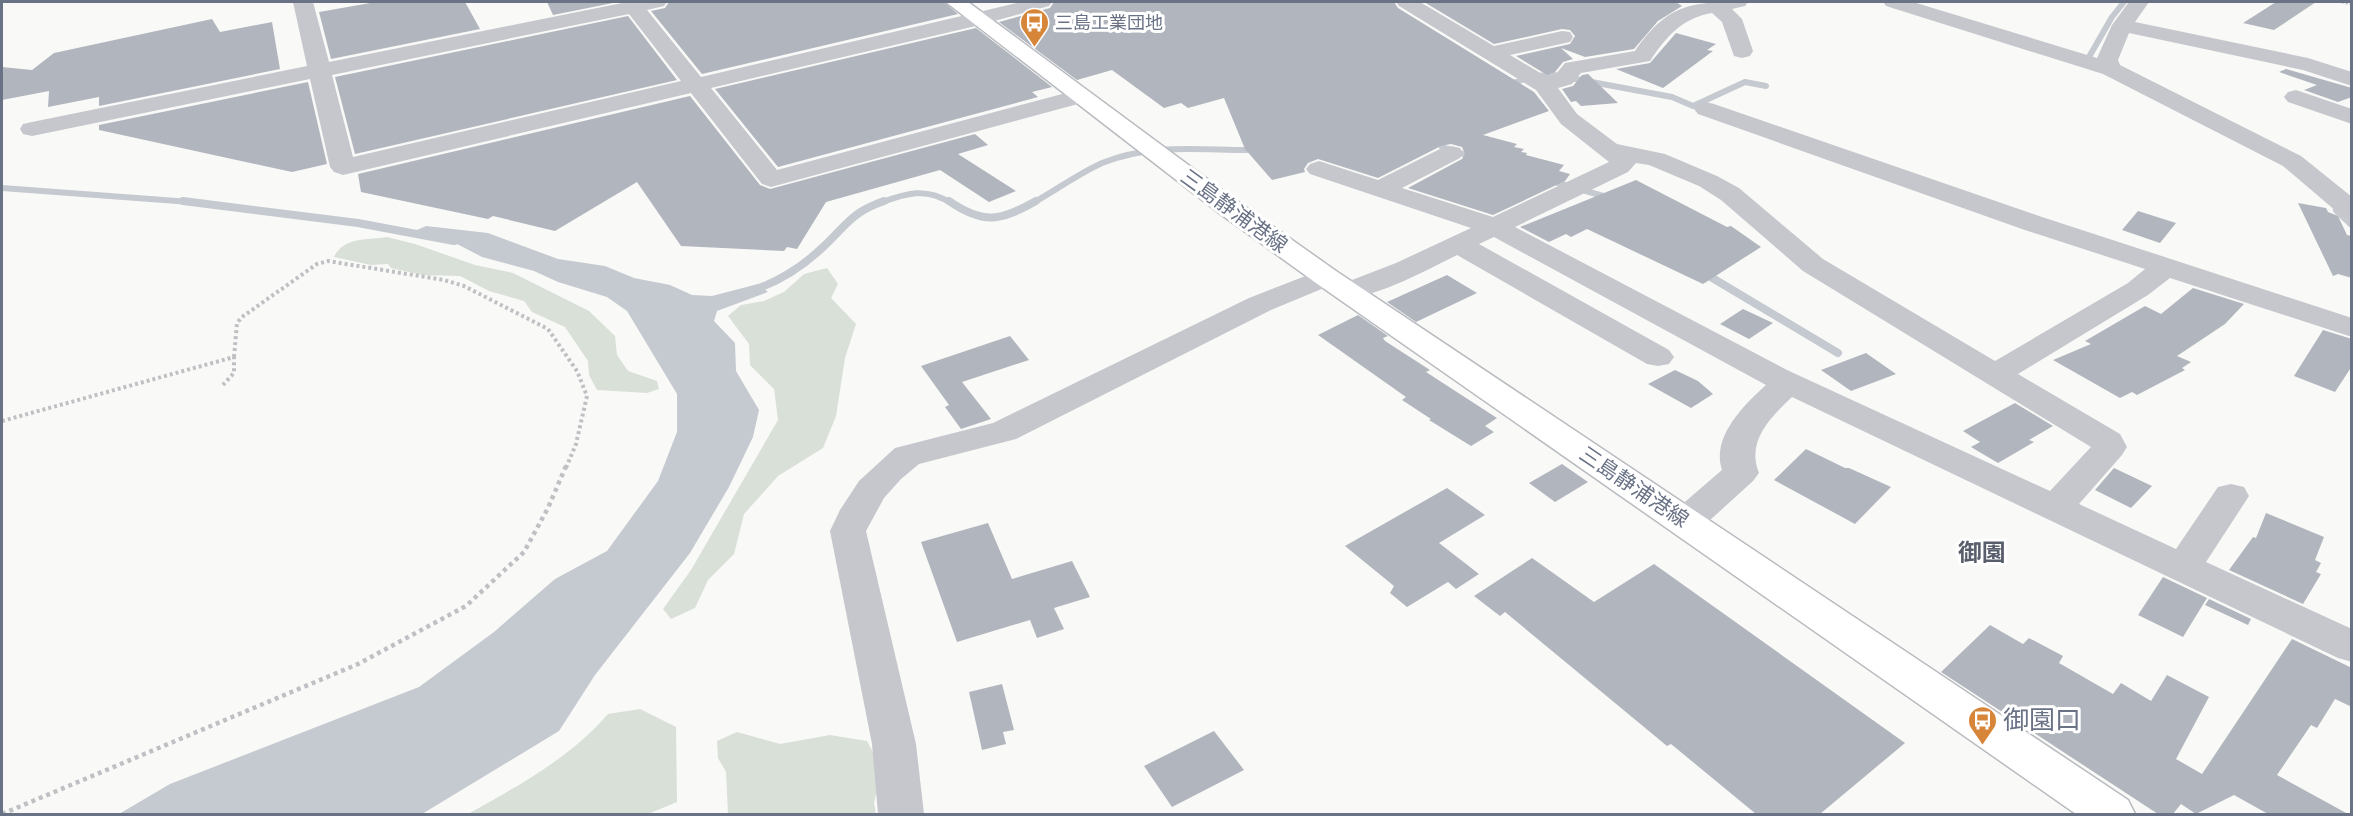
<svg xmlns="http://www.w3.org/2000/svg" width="2353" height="816" viewBox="0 0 2353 816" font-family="Mulish,'Noto Sans JP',sans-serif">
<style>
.green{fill:#d9e0d8}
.water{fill:#c5c9d0}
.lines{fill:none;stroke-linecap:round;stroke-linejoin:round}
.stream-far1{stroke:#c5c9d0;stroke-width:6}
.stream{stroke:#c5c9d0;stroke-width:8}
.building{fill:#b1b5bd}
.major-casing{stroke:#b8bbc0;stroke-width:3}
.path-far2{stroke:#bfc0c3;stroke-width:3;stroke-dasharray:2 2;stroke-linecap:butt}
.path-far1{stroke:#bfc0c3;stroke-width:4;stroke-dasharray:3 3;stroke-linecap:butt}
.path{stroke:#bfc0c3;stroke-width:4.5;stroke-dasharray:4 4;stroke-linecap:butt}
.minor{fill:#c5c7cc;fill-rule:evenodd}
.major{fill:#fff;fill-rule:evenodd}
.labels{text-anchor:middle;stroke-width:6;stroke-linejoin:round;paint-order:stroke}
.far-poi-label{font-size:18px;fill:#6a7386;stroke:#fff;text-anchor:start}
.street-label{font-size:21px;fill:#6a7386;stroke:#fff}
.quarter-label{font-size:24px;font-weight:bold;fill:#585e6b;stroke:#fff}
.near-poi-label{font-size:26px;fill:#6a7386;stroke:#fff;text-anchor:start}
</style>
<rect width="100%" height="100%" fill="#f9f9f7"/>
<path class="green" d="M387,237L415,244L475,265L513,273L589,311L615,336L617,355L628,371L657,381L659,389L647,393L597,390L589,375L588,361L565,327L532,312L524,301L489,291L460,276L422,275L391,268L388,264L371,265L334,257C343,237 368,240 387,237Z
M827,268L838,284L831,298L856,324L845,358L836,416L823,448L778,476L744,514L734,554L708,580L695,608L671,619L663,609L691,570L778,420L774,389L750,365L749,344L728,316L741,305L764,301L784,292L804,274Z
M640,709L676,727L677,802L648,814H468C518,786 570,758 608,714Z
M737,732L780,744L830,735L867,741L882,769L874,803L876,814H728L726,772L718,758L717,741Z"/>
<path class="water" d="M426,226L488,233L558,259L605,266L634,278L670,285L692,295L712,296L758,284L768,292L717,311L714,321L735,343L736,371L759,410L753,437L729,487L690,553L595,675L559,731L422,814H119L170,784L419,687L494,632L555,579L607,551L658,481L677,432V394L627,311L607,297L558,282L534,271L482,257L459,245L417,230Z"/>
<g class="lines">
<path class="stream-far1" d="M2085,64L2112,17L2124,2
M1507,85L1534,76L1554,75L1672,97L1693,106L1745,82L1766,86
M1442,147L1475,158
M1548,180L1610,198
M2,188L204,203
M880,203C906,193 926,187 951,203
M1033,203C1056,190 1078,174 1102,163C1153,142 1205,151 1258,150"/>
<path class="stream" d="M183,201L358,223L454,241
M949,201C984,225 1000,221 1036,201
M2337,210L2352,224
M1704,273L1838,353
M751,291C778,282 802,267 822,248C847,225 850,213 884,201"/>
</g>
<path class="building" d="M376,2H465L480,29L331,59L319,12Z
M547,2H618L553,15Z
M669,2H944L958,14L702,74L651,11L665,8Z
M1054,2H1394L1398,8L1534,92L1549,111L1483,135L1517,144L1514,147L1524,149L1521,152L1527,153L1526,155L1564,165L1559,171L1570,174L1565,181L1493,215L1408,188L1462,159L1465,154L1462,147L1451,144L1441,146L1378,178L1318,159L1308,163L1304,169L1305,172L1272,180L1245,149L1224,98L1188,108L1181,103L1164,108L1112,70L1077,80L999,22L1050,8Z
M1424,2H1676L1682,6L1658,21L1634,49L1585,57L1561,48L1573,59L1563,62L1555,72L1547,75L1516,56L1570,44L1575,36L1570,30L1562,29L1494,44Z
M2276,2H2316L2274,30L2243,23Z
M628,16L677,80L355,154L335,77Z
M212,19L220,32L272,22L280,69L99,106V97L48,107L49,91L2,100V67L32,70L54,53Z
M976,28L1052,87L1032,92L1038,97L778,167L715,89Z
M1676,33L1716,44L1707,50L1713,51L1663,88L1616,69L1650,63Z
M2286,69L2352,88V97L2338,102L2304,90L2317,85L2279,72Z
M1588,74L1618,103L1581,106L1576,101L1571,102L1562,89L1573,86L1582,75Z
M308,82L327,164L292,172L99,130V125Z
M690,96L760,185L770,189L975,134L988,145L958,154L1016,191L989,202L940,170L826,202L797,249L787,247L784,251L681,246L637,182L555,231L493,216L488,219L361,192L358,174Z
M1636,180L1727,227L1731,226L1761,247L1703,284L1587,229L1571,237L1566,234L1549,242L1520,227Z
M2298,203L2326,208L2328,212L2338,216L2347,235L2352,236V278L2338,274L2333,276Z
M2138,211L2176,223L2160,243L2122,230Z
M1447,275L1477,293L1416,322L1387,302Z
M2193,288L2244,304L2225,324L2177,356L2191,362L2182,368L2185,370L2137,395L2132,392L2120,398L2053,360L2091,344L2085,341L2145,306L2161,314Z
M1743,309L1773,323L1749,339L1720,324Z
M1358,315L1388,336L1383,338L1385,341L1430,370L1426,372L1497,418L1485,426L1494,432L1471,446L1429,420L1431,419L1402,400L1406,397L1318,335Z
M2323,330L2352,339V366L2335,392L2294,376Z
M1010,336L1029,360L962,382L991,419L961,429L945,407L949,405L921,366Z
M1866,353L1896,374L1851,391L1821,370Z
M1675,370L1698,381L1713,394L1691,408L1648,384Z
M2015,403L2053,426L2029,440L2034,442L1998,463L1971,447L1980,442L1963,431Z
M1806,449L1845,468H1849L1891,487L1855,524L1774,480Z
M1562,464L1588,482L1555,502L1529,483Z
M2114,468L2152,486L2131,508L2095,490Z
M1447,488L1485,515L1439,543L1479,574L1456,589L1448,582L1407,607L1390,593L1394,586L1345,546Z
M2266,513L2324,537L2315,560L2321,563L2316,572L2321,574L2303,604L2229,570L2253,537L2256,538Z
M988,523L1012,579L1072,561L1090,597L1054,608L1064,629L1037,638L1030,620L957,642L921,542Z
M1532,558L1594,602L1654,564L1905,743L1820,814H1756L1671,744L1667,746L1505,612L1500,616L1474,596Z
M2163,577L2207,598L2183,637L2138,615Z
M2209,599L2251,619L2248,625L2205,605Z
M1990,625L2023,644L2029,638L2063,656L2059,663L2113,694L2121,683L2151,701L2167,675L2209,697L2176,759L2202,774L2292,639L2352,668V707L2335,699L2317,728L2311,725L2277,775L2348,814H2268L2234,795L2196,814L2181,804L2173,814H2158L1941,672Z
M1002,684L1014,730L1003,732L1006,744L982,750L969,692Z
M1214,731L1244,770L1172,807L1144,766Z"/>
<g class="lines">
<defs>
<path id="major" d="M946,2H968L1237,201L1336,271L2128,800L2135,814H2076L1316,283L1219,213Z"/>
</defs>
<use href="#major" class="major-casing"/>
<path class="path-far2" d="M2342,2L2352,4"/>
<path class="path-far1" d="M234,357L237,323L242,317L317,264L328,261L444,280L464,286L548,329L577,371L587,396L576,444L566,468
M2,421L234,357V373L221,387"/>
<path class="path" d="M2,814L358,664L466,606L524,552L548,508L566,466"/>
<path class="minor" d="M293,2H313L329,62L627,2H667L664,6L647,10L701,77L1021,2H1052L1049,6L980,25L711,88L777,170L1081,89L1089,91L1093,96L1089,101L771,187L762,184L691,93L343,175L334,172L330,167L310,79L32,136L23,134L20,129L23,124L32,122L307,66ZM629,14L681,81L353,157L332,75Z
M1396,2H1420L1494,46L1562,31L1570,32L1573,37L1570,42L1510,55L1547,77L1556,74L1565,63L1635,51C1669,2 1692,2 1748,2L1745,6L1732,9L1742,19L1753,51L1750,56L1742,58L1734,56L1722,22L1712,13C1682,18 1666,37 1650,61L1581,73L1572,84L1558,88L1577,114L1617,144L1665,154L1717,176L1739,188L1823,259L1995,361L2128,283L2145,269L2022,229L1698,114L1694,109L1698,104L1706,102L1714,104L2042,217L2352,318V337L2170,278L2148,295L2018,374L2120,434L2127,447L2122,455L2079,504L2176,549L2218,487L2231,484L2244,487L2249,496L2206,562L2352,629V662L2338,658L1792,397C1770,418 1746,441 1759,473L1753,481L1698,531L1685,535L1672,531L1667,522L1672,513L1722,470C1711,437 1744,405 1766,385L1494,237L1479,244L1669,350L1674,357L1669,364L1658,366L1647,364L1457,255C1431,268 1365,304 1339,297L1334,291L1339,285L1396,263L1471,228L1310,174L1306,169L1310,164L1319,161L1378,180L1442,148L1451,146L1460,148L1463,153L1460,158L1402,188L1493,217L1609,162L1561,124L1536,90L1399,6ZM1636,163L1649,165L1699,186L1721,200L1803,271L2091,447L2050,491L1787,370L1515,227L1628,172Z
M1883,2H1913L2097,58L2112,25L2129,2H2149L2135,22L2308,58L2352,72V86L2303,70L2129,33L2118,60L2120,65L2301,156L2352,197V219L2343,217L2283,166L2103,74L1886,6Z
M2296,90L2352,109V124L2288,102L2284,97L2288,92Z
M1326,268L1336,271L1340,277L1336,283L1271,310L1016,439L919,464L901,479L884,498L866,531L916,744L924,814H878L872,744L830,531L840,510L859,481L895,448L993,423L1249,298Z"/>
<use href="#major" class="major"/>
</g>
<defs>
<symbol id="bus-pin" viewBox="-11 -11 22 30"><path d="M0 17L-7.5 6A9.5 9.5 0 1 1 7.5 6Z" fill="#d78639" stroke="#fff"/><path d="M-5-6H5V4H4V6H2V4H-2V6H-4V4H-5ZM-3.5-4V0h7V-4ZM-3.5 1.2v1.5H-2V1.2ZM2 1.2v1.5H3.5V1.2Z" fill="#fff"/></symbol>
</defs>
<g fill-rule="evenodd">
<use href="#bus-pin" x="1018" y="6" width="33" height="45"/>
<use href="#bus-pin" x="1966" y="704" width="33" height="45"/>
</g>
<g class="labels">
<g class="far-poi-label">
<text x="1055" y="29">三島工業団地</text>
</g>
<g class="street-label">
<text transform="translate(1234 211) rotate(36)" y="7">三島静浦港線</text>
<text transform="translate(1634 487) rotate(34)" y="7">三島静浦港線</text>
</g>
<g class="quarter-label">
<text x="1982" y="561">御園</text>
</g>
<g class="near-poi-label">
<text x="2003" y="729">御園口</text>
</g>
</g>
<rect width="2353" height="816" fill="none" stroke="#6a7386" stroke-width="6"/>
</svg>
